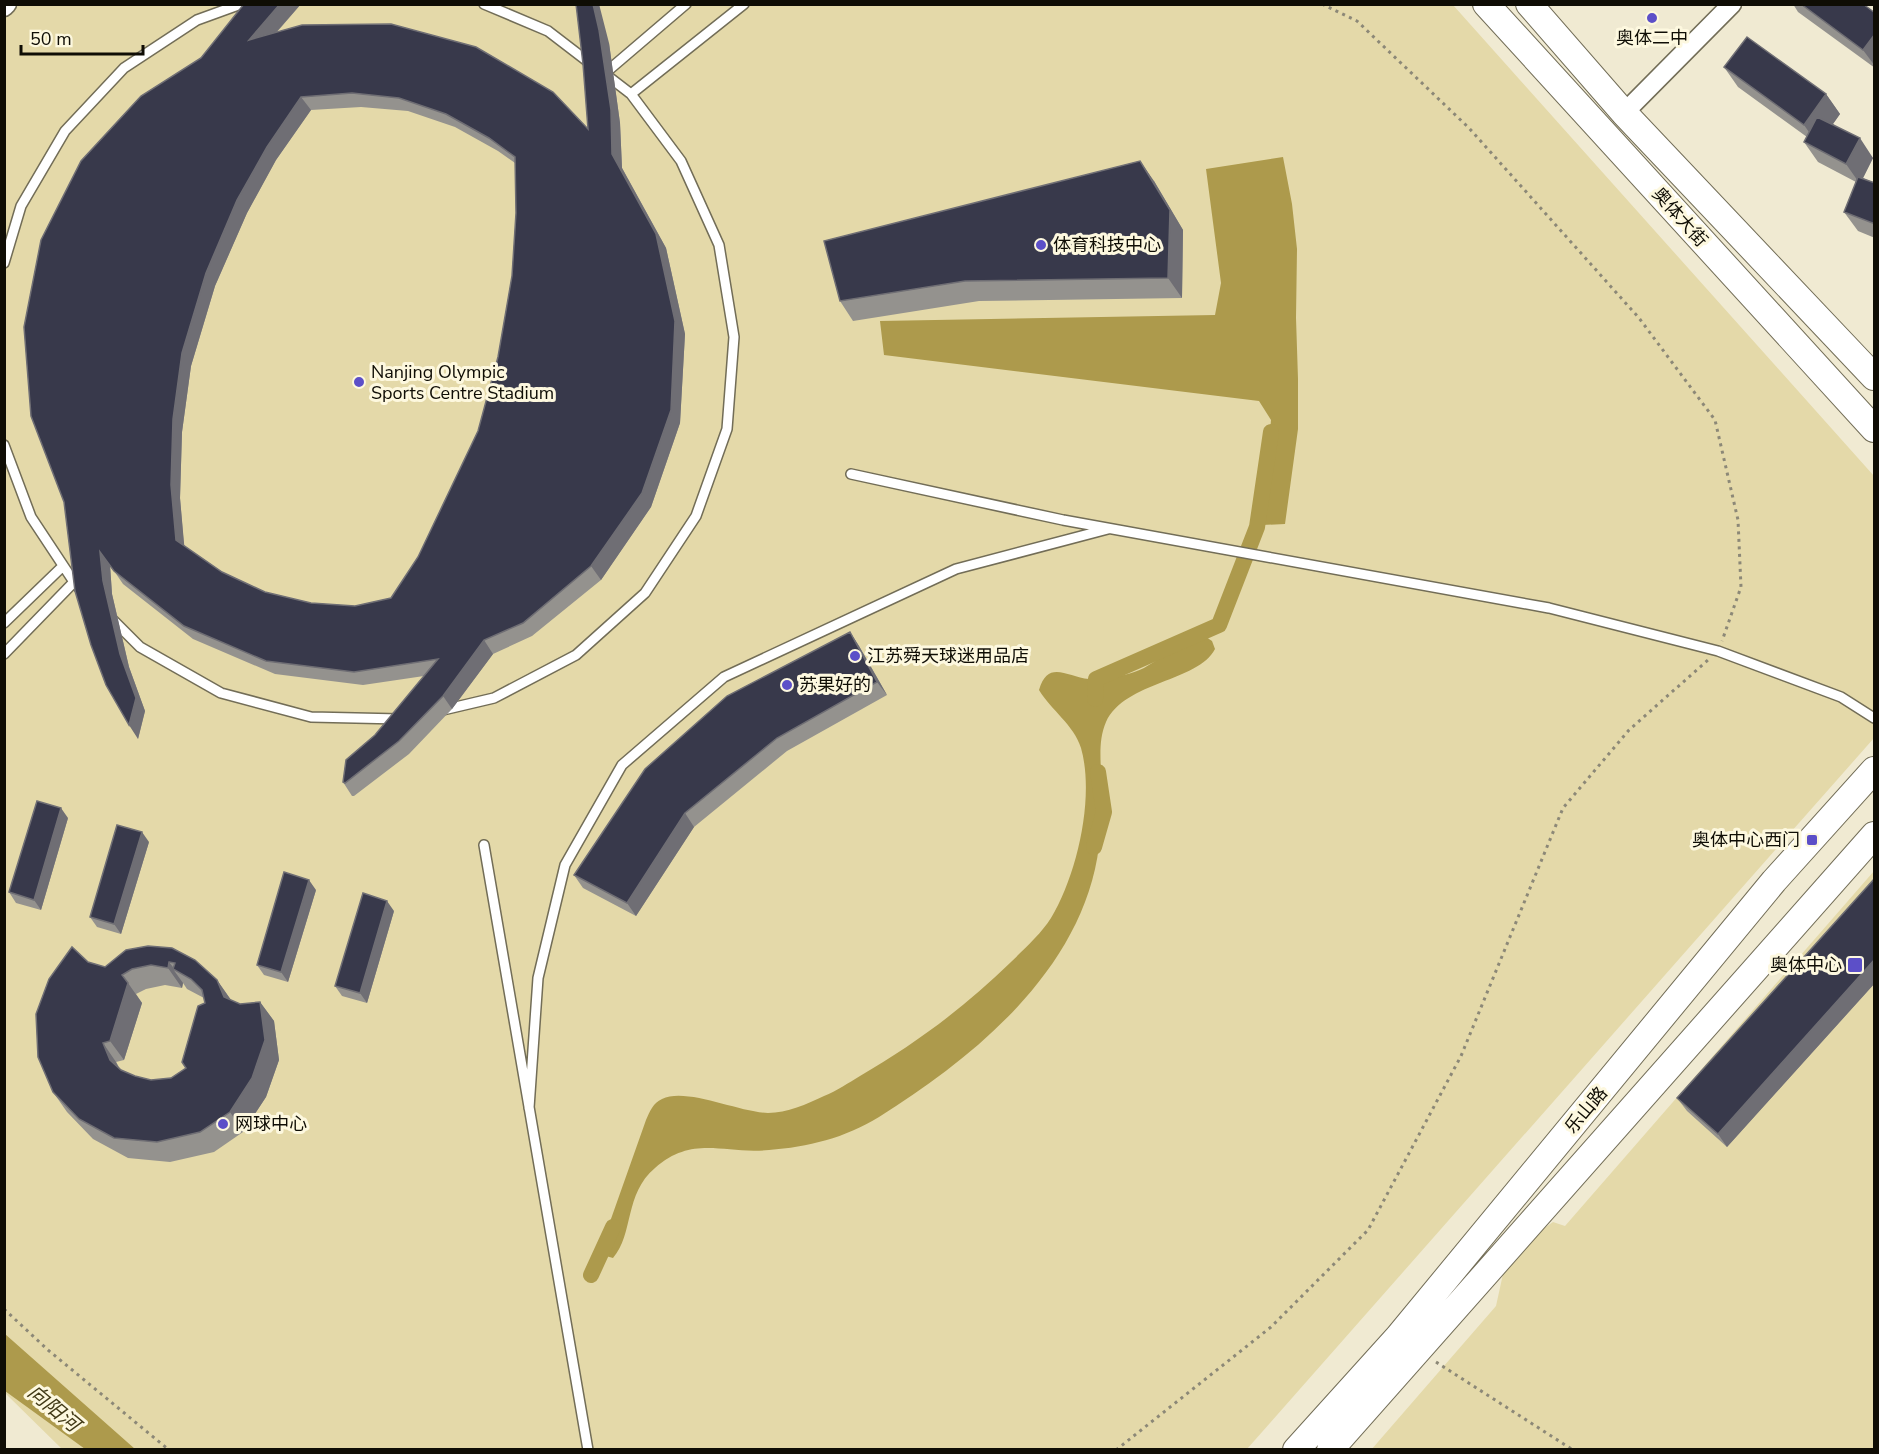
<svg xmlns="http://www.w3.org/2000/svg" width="1879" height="1454" viewBox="0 0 1879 1454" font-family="'Nunito Sans','Noto Sans SC',sans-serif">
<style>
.green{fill:#e4d9a9}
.water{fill:#ad9a4c}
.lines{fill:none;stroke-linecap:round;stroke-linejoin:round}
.canal{stroke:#ad9a4c;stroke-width:16}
.lane-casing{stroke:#726d57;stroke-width:12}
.street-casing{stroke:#726d57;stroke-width:21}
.secondary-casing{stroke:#726d57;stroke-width:28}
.path{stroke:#8c8877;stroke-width:3;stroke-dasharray:3 4.5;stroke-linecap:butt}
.lane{stroke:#fff;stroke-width:9}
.street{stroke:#fff;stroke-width:18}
.secondary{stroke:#fff;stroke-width:26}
.wall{fill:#94928e;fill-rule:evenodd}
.shaded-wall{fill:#6f6e74}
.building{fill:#38394b;stroke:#6f6e74;stroke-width:1.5;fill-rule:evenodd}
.poi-dot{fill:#5c4fc8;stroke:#fdf8df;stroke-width:2}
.labels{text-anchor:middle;stroke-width:6;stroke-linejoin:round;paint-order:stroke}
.poi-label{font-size:18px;fill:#0f0d05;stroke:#fdf8df;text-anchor:start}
.street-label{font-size:18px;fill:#0f0d05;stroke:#fdf8df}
.water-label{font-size:20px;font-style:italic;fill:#413916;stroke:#fdf8df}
</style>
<rect width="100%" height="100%" fill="#f0ead2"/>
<path class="green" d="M5,5H1453L1874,476V738L1247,1449L63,1450L5,1393Z
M1874,871V1449L1371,1450L1496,1306L1503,1274L1543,1229L1553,1222L1565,1226Z"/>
<path class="water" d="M1283,157L1292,204L1297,249L1296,318L1298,379V429L1285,524L1262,525L1271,420L1259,401L884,355L880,321L1215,315L1221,283L1206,169Z
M1206,637L1212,641L1215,649C1198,682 1125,681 1106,722C1098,741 1101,759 1101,779C1102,801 1101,825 1099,846C1084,968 976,1056 879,1117C845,1138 808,1147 769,1150C725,1155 694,1134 655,1168C624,1194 634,1234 613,1258L606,1256L603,1247L606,1233L646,1120C650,1111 653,1103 662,1099C686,1087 738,1112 768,1113C787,1113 807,1104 824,1096C837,1091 848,1083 860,1076C915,1044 965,1007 1011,962C1024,949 1041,934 1051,918C1077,875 1095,797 1081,748C1074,725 1051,710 1039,690C1048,659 1067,677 1089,679C1095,680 1102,679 1108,678C1120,676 1132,674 1144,668C1164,657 1183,639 1206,637Z
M5,1334L135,1449H85L5,1391Z"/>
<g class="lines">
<path class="canal" d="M1095,699L1096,679L1219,625L1257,527L1271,432
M1094,847L1104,812L1098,772
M591,1275L613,1227"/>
<defs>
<path id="lane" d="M484,4L548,31L591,64
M604,74L686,4
M631,94L744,4
M4,263L21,206L65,131L124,68L197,20L241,4
M4,445L31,517L74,582L81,590
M851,474L1063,520L1549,608L1718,651L1841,697L1874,718
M113,620L140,647L221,693L311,717L400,719
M4,623L63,566
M4,654L74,582
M443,710L494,698L576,655L645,593L696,516L727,429L734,337L719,245L681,161L631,94L605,74
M484,845L588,1450
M529,1108L538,978L565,865L622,765L724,677L956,569L1108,529"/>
<path id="street" d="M4,7L7,4
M1624,113L1732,4"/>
<path id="secondary" d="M1486,4L1874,429
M1529,4L1624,113L1874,377
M1296,1450L1398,1337L1774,881L1874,770
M1330,1450L1874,835"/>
</defs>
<use href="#lane" class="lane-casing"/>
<use href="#street" class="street-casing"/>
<use href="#secondary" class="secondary-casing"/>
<path class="path" d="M1322,4L1357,21L1469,128L1639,318L1715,420L1738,520L1741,587L1722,641
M4,1309L48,1350L169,1450
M1436,1362L1573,1450
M1116,1450L1271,1327L1368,1230L1461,1056L1563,808L1629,730L1708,660"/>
<use href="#lane" class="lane"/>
<use href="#street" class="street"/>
<use href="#secondary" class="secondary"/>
</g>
<path class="wall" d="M301,4L277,32L588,129L609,43L620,123L622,168L666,248L685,334L680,423L651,507L601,580L532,636L493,654L452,709L409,754L354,796H352L343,782L375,735L424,676L363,685L275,674L193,639L123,584L110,565L112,594L129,667L145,711L138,739L41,240ZM361,107L408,111L455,127L498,151L515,163L516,213L512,276L498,357L478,431L418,557L391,598L355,606L311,603L265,592L222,572L184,546L180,498L182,432L191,366L215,286L247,213L276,160L311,110Z
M1793,4H1863L1875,13V68L1798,12Z
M1724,67L1826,94L1840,114L1833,124L1873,158L1863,178L1875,183V238L1858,231L1844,212L1856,182L1818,162L1804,142L1807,137L1738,87Z
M1154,181L1183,230L1182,298L979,301L853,321L840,301Z
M850,632L859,646L887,695L787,751L694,827L636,916L583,888L574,875Z
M68,818L41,910L16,903L9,892Z
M149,842L121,934L97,927L90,917Z
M1875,878V983L1727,1147L1687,1111L1677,1098Z
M316,890L288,982L264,975L257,965Z
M394,911L367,1003L342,996L335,986Z
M148,946L217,980L231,1000L240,1004L260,1002L274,1021L279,1060L266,1097L243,1132L214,1152L170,1162L128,1158L93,1139L67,1112L53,1092L88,962L105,967ZM183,983L187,989L204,998L205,1003L186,1068L171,1078L151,1080L135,1076L121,1070L119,1067L116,1062L124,1060L142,1003L136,994L146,989L165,985L182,988Z"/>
<path class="shaded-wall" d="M280,4H301L258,53L249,40Z
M593,4H599L609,43L620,123L622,168L666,248L685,334L680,423L651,507L601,580L591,566L612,154Z
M1875,34V66L1863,50Z
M1826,94L1840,114L1818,145L1804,125Z
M301,97L311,110L276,160L247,213L215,286L191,366L182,432L180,498L185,554L176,540L171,485L173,419L182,353L206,273L237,200L267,147Z
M1860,138L1873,158L1860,184L1846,164Z
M1140,161L1154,181L1183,230L1182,298L1168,278Z
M100,552L110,565L112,594L129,667L145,711L138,739L129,725L103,581Z
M850,632L859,646L887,695L877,682Z
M484,640L493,654L452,709L443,696Z
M61,808L68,818L41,910L34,900Z
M685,813L694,827L636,916L627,903Z
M142,832L149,842L121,934L114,924Z
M309,880L316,890L288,982L281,972Z
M387,901L394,911L367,1003L360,993Z
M1875,959V983L1727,1147L1718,1134Z
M169,962L176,971L173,969L183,983L182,988L168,968Z
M217,980L231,1000L224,997Z
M128,983L142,1003L124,1060L110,1041Z
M260,1002L274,1021L279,1060L266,1097L243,1132L230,1112Z
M103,1043L116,1062L124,1079L110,1060Z"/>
<path class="building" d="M244,4H280L249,40L302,25L391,24L476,47L553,92L588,129L583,64L576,4H593L599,30L611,110L612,154L656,234L675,321L671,410L642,493L591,566L523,623L484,640L443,696L399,741L345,783L343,782L346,760L375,735L438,659L354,672L266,661L184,626L114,571L100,552L103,581L120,654L136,698L129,725L106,685L91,645L75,591L64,502L31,416L24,327L41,240L81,161L141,96L201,58ZM352,93L399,98L446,114L489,138L515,157L516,213L512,276L498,357L478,431L418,557L391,598L355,606L311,603L265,592L222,572L176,540L171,485L173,419L182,353L206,273L237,200L267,147L301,97Z
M1801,4H1863L1875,13V34L1863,50Z
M1747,37L1826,94L1804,125L1724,67Z
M1817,117L1860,138L1846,164L1804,142Z
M1140,161L1170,210L1168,278L965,281L840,301L824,241Z
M1858,177L1875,183V224L1844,212Z
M850,632L877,682L777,738L685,813L627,903L574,875L645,769L727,696Z
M37,801L61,808L34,900L9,892Z
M117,825L142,832L114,924L90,917Z
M284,872L309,880L281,972L257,965Z
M1875,878V959L1718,1134L1677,1098Z
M363,893L387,901L360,993L335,986Z
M148,946L172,948L195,960L217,980L224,997L240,1004L260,1002L265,1040L252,1078L230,1112L200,1132L157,1142L114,1138L79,1119L53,1092L38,1057L36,1014L49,979L72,947L88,962L105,967L126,950ZM169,962L175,963L173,969L191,979L202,990L205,1003L198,1006L182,1062L186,1068L171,1078L151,1080L135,1076L121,1070L110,1060L103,1043L110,1041L128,983L122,975L132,969L151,965L168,968Z"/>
<g class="poi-dot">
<circle cx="1652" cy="18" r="6"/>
<circle cx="1041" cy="245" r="6"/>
<circle cx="359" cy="382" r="6"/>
<circle cx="855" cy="656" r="6"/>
<circle cx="787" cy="685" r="6"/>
<rect x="1806" y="834" width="12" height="12" rx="3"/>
<rect x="1847" y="957" width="16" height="16" rx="3"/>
<circle cx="223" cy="1124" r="6"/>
</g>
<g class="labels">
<g class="poi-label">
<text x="1652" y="44" text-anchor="middle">奥体二中</text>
<text x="1053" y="251">体育科技中心</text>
<text x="371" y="378">Nanjing Olympic<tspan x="371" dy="21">Sports Centre Stadium</tspan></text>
<text x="867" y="662">江苏舜天球迷用品店</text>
<text x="799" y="691">苏果好的</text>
<text x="1800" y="846" text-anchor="end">奥体中心西门</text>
<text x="1842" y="971" text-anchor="end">奥体中心</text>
<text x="235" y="1130">网球中心</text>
</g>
<g class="street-label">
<text transform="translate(1680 217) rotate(48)" y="6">奥体大街</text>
<text transform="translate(1586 1110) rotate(-50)" y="6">乐山路</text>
</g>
<g class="water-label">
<text transform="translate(54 1408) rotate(40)" y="7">向阳河</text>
</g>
</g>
<rect width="1879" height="1454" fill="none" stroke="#0f0d05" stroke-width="12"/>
<path d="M21 45v9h122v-9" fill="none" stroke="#0f0d05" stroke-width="3"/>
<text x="30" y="45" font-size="18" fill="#0f0d05" stroke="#fdf8df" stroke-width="4.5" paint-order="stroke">50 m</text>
</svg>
